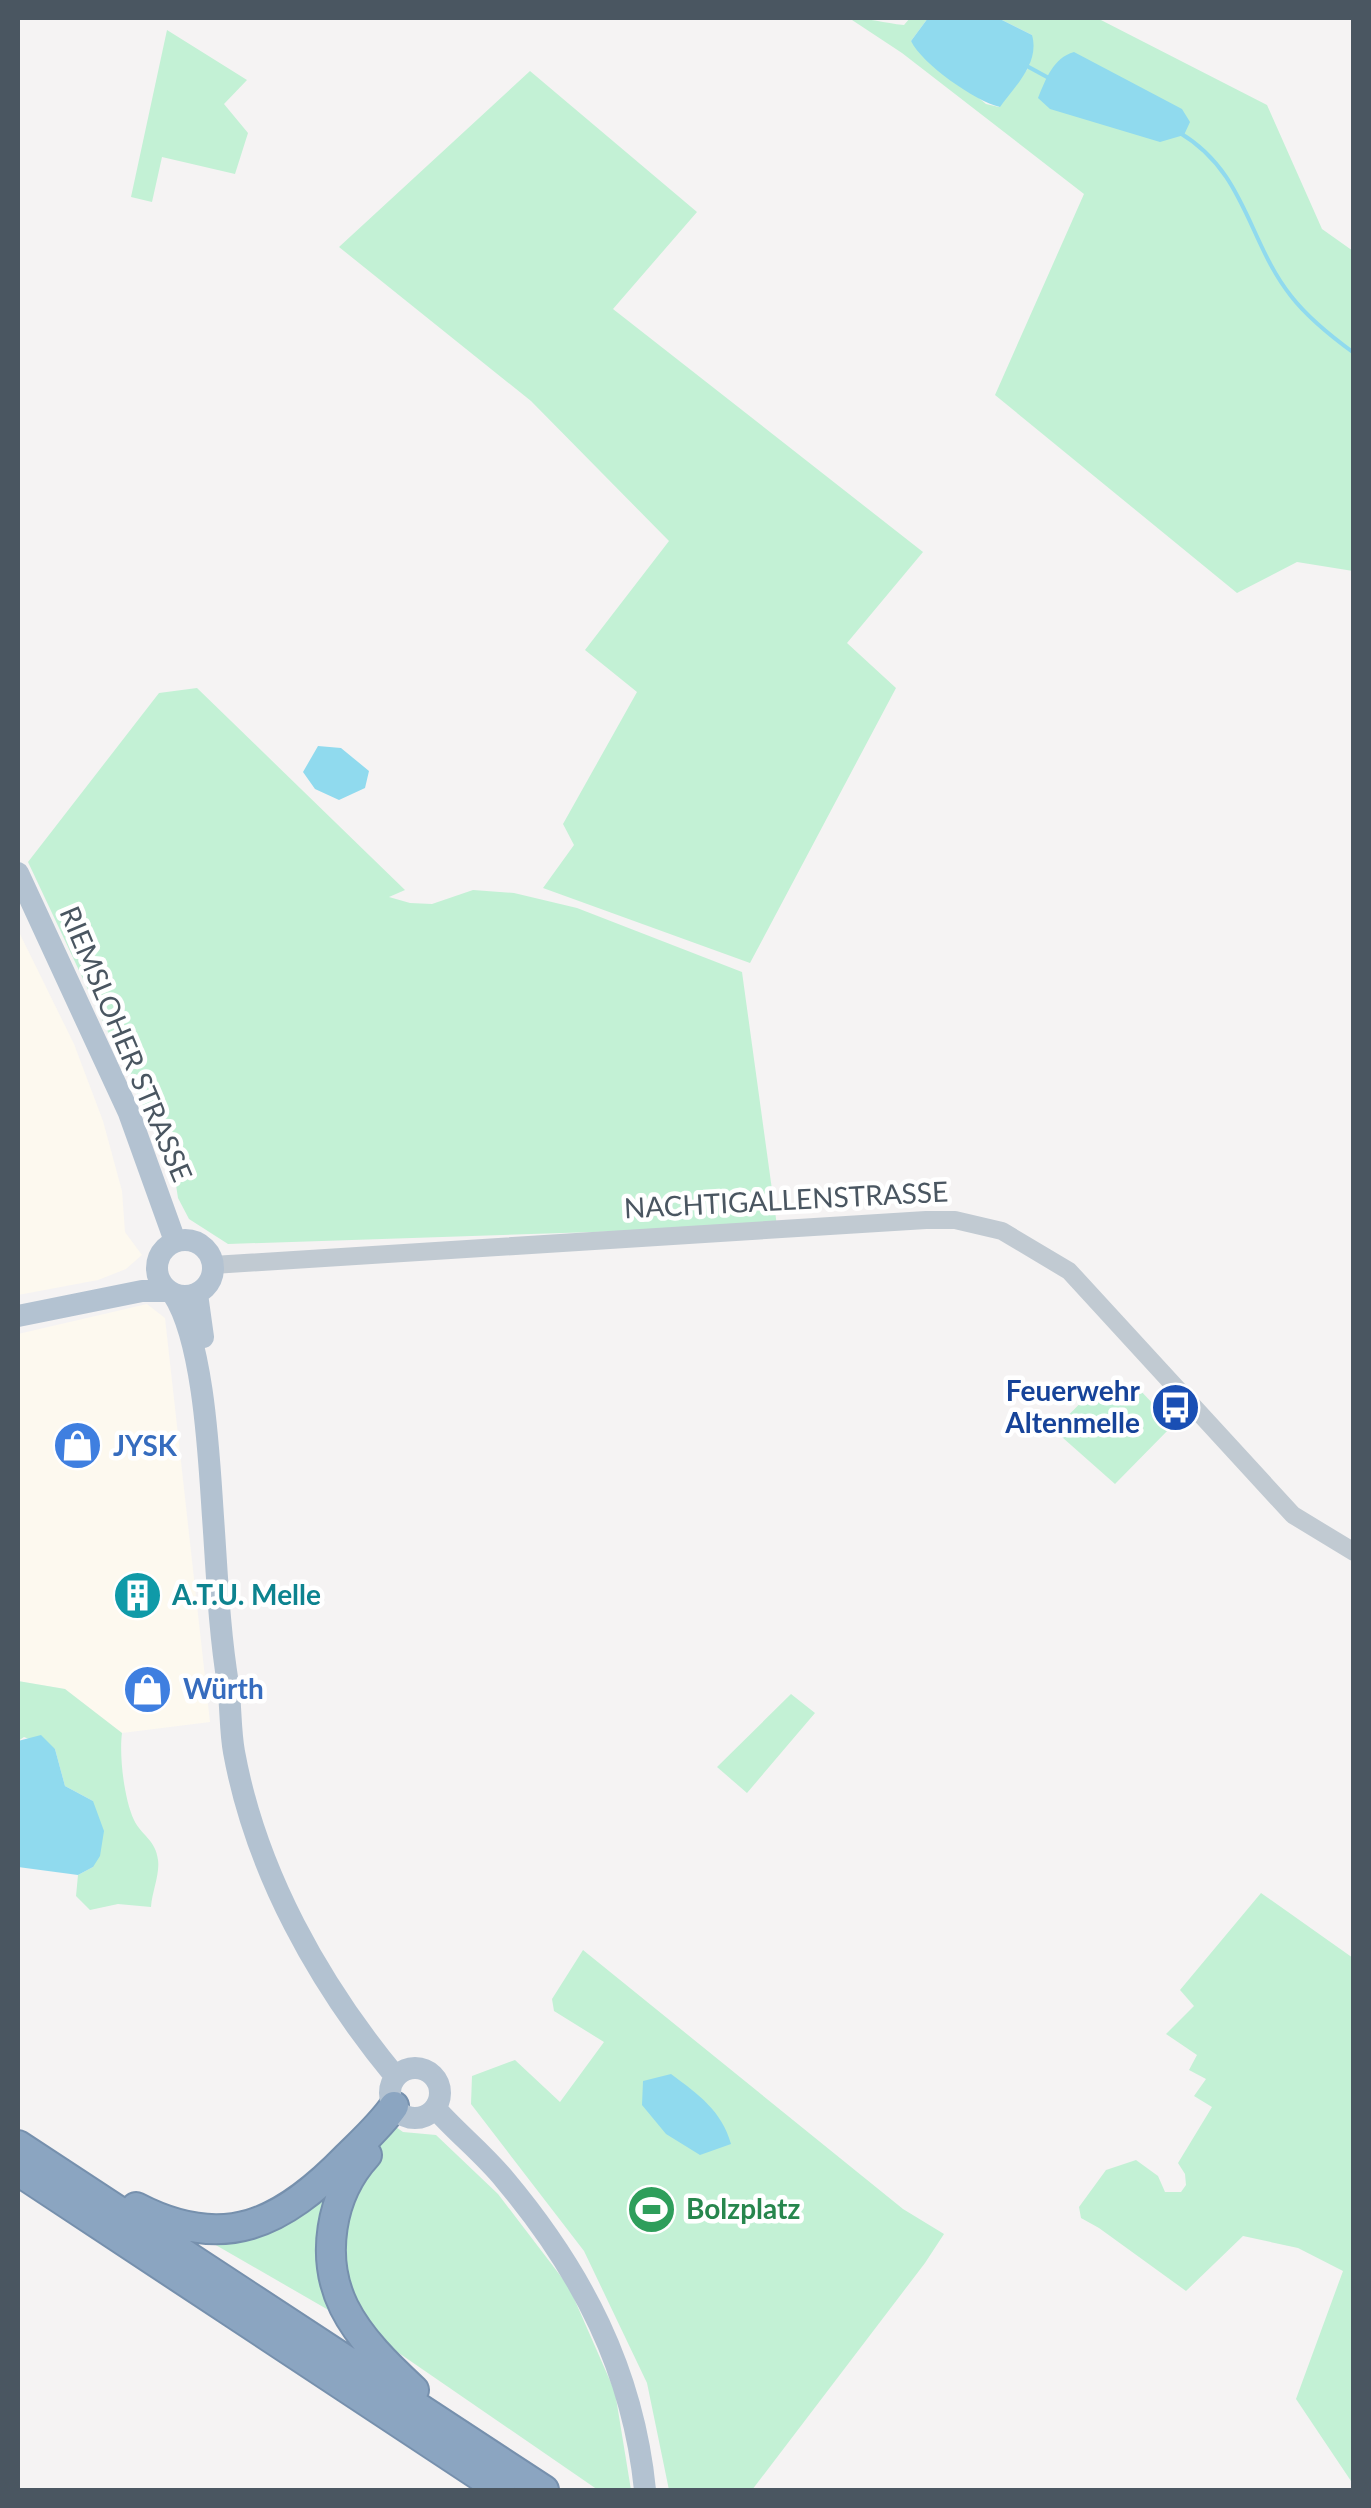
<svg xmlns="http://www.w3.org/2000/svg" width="1371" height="2508" viewBox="0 0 1371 2508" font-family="Lato,sans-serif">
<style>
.commercial{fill:#fdf9ef}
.green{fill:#c3f1d5}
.water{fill:#90daee}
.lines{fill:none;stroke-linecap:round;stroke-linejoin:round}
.stream{stroke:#90daee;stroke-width:4}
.highway-casing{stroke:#7690ad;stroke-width:32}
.minor{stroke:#c1cad2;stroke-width:18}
.major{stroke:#b3c2d1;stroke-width:22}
.highway{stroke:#8ba5c1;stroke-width:28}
.labels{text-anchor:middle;stroke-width:9;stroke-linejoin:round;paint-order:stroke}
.street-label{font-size:28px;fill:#4a5661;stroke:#fff}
.transit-label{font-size:28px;font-weight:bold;fill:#164399;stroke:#fff;text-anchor:end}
.shop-label{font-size:28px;font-weight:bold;fill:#366cbe;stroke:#fff;text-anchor:start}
.culture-label{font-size:28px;font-weight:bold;fill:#0d838f;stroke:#fff;text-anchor:start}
.leisure-label{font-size:28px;font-weight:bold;fill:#27864d;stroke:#fff;text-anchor:start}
</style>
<rect width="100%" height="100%" fill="#f5f3f3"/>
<path class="commercial" d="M18,930L74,1044L103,1121L122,1191L125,1232L142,1255L126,1269L98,1280L18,1295Z
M147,1304L165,1318L210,1722L122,1733L65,1689L18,1681V1334Z"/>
<path class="green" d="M849,18C869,18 884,23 904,25L910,18H928L911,41L986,104L999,107L1029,67L1032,35L998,18H1097L1267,105L1322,229L1353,251V571L1297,562L1237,593L995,395L1084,194L902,53Z
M167,30L247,80L224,104L248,133L235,174L162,157L152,202L131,197Z
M530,71L697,212L613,309L923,552L847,643L896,688L750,963L543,888L574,845L563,824L637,692L585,650L669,541L531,401L339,247Z
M197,688L405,890L389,897L410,903L432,904L473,890L514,893L577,908L742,972L777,1226L228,1244L189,1219L178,1198L173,1166L148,1117L28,862L159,693Z
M1099,1384L1122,1406L1138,1388L1173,1425L1115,1484L1054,1430Z
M18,1681L65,1689L122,1733C119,1755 124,1799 134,1820C141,1835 156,1840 158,1860C160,1874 152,1892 151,1907L118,1904L90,1910L76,1896L78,1875L93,1867V1801L65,1786L55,1749L24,1737L18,1741Z
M791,1694L815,1713L747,1793L717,1767Z
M1261,1893L1353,1958V2484L1296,2399L1343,2271L1298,2248L1243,2236L1186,2291L1099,2228L1081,2218L1079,2207L1106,2170L1136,2160L1158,2176L1165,2192H1181L1186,2185L1185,2174L1178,2163L1212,2107L1194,2096L1206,2079L1189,2070L1197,2055L1166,2034L1194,2006L1180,1990Z
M583,1950L903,2209L944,2234L925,2263L752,2490H669L647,2383L584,2251L471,2104L472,2076L515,2060L560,2102L604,2042L554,2011L552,1999Z
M378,2114L403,2132L436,2135L498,2194L569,2287L615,2392L631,2490H598L377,2338L162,2214L222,2225L276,2211Z"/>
<path class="water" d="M928,18H998L1032,35C1040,63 1015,86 1000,107C975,101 922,64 911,41Z
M1074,52L1182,109L1190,122L1184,135L1160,142L1050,109L1038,98C1046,79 1053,58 1074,52Z
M318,746L341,748L369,771L365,788L339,800L315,789L303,772Z
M41,1735L55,1749L65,1786L93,1801L104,1831L100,1856L93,1867L78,1875L18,1867V1741Z
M671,2074C698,2094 722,2111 731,2144L700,2155L666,2134L642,2105L643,2081Z"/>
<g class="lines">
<path class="stream" d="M1025,65L1047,77
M1180,133C1246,172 1248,242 1291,296C1308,318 1332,337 1354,353"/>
<defs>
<path id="highway" d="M18,2145L544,2490
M367,2155C330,2195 320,2258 344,2307C360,2339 388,2366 414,2390
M18,2171L501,2490
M136,2207C224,2253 282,2224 347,2157C363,2141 381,2125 394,2106"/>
</defs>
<use href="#highway" class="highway-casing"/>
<path class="minor" d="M213,1265L926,1220H955L1002,1231L1069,1271L1293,1515L1354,1552"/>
<path class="major" d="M18,873L129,1113L175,1241
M157 1268a28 28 0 1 1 56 0a28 28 0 1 1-56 0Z
M173,1294C204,1341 209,1459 213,1517C217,1573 219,1629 228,1684C231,1707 230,1730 234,1752C256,1872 319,1984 395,2076
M197,1294L203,1337
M18,1316L142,1291H167
M390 2093a25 25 0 1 1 50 0a25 25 0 1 1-50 0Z
M435,2108C457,2133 484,2154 505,2180C582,2272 633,2370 645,2490"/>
<use href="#highway" class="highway"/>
</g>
<defs>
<symbol id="bus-disc" viewBox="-11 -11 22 22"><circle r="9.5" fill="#1a4fb4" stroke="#fff"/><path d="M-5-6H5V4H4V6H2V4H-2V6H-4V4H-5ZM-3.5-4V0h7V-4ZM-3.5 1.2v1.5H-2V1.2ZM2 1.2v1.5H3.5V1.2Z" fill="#fff"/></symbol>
<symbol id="shop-disc" viewBox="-11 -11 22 22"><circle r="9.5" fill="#3f7fe0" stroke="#fff"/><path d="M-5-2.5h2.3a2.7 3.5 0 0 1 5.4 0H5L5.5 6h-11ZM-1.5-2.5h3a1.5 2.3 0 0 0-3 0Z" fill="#fff"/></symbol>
<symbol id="building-disc" viewBox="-11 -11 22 22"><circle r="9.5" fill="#0f9aa8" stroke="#fff"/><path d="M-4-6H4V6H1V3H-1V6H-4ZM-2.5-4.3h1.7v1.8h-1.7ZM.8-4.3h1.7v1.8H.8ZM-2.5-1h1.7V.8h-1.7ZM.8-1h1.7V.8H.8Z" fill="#fff"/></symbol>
<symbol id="stadium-disc" viewBox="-11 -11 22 22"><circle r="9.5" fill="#2e9e5b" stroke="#fff"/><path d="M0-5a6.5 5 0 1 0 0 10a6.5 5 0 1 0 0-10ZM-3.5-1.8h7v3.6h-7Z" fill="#fff"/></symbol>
</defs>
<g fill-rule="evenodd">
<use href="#bus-disc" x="1148" y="1380" width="55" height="55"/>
<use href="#shop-disc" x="50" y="1418" width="55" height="55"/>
<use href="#building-disc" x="110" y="1568" width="55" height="55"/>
<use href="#shop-disc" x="120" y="1662" width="55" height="55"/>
<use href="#stadium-disc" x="624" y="2182" width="55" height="55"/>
</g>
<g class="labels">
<g class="street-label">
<text transform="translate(126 1044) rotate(67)" y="10">RIEMSLOHER STRASSE</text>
<text transform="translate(786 1200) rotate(-3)" y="10">NACHTIGALLENSTRASSE</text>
</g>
<g class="transit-label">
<text x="1140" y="1401">Feuerwehr<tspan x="1140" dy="32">Altenmelle</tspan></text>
</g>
<g class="shop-label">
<text x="113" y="1456">JYSK</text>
<text x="183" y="1699">Würth</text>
</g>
<g class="culture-label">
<text x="172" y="1605">A.T.U. Melle</text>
</g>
<g class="leisure-label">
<text x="686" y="2219">Bolzplatz</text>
</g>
</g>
<rect width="1371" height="2508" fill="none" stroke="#4a5661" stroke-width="40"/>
</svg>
